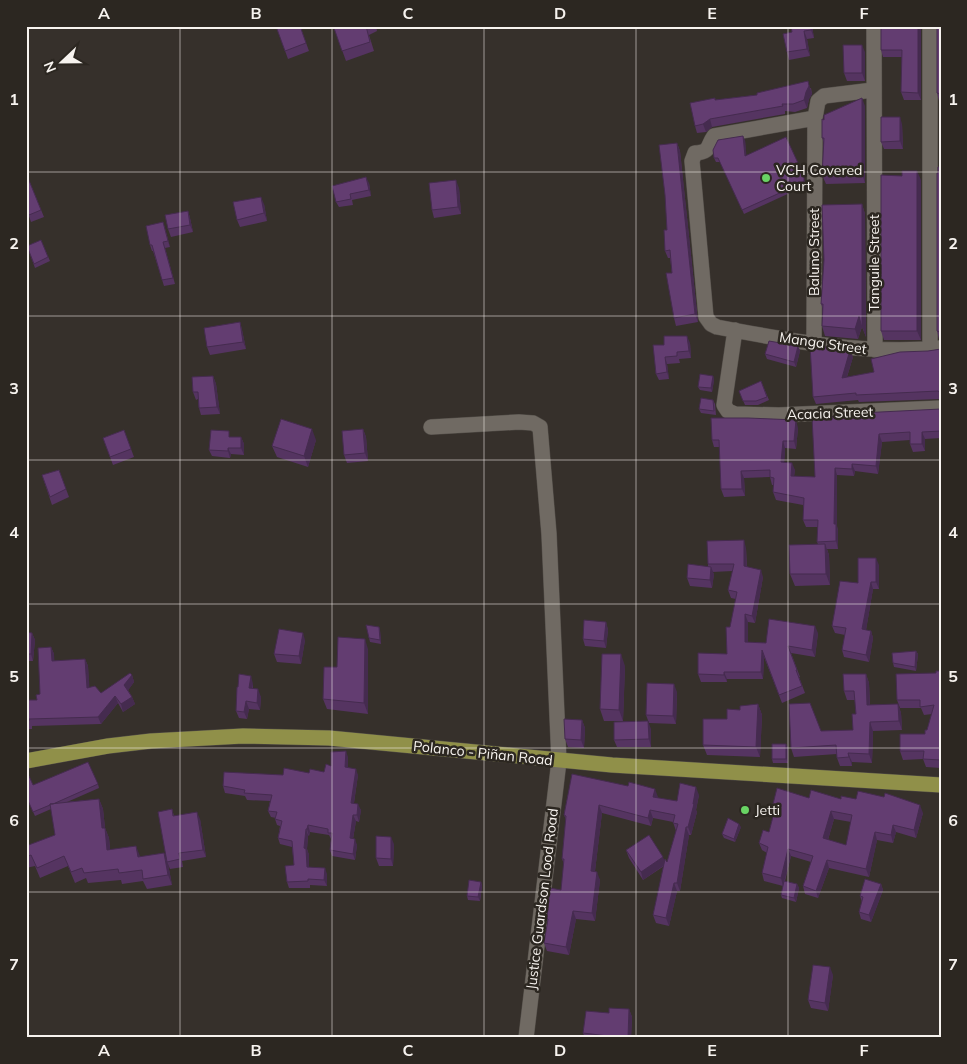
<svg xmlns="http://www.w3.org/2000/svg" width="967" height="1064" viewBox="0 0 967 1064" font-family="Mulish,sans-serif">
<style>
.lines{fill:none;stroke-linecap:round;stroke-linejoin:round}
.minor-casing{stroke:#524d48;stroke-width:16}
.major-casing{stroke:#524d48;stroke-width:16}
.minor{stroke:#706a63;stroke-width:15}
.major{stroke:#909049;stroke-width:15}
.wall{fill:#553461;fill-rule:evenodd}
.shaded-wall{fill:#452b4f}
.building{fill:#633d71;stroke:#452b4f;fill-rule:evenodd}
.grid{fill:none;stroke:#f7f3ef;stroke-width:1;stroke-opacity:0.55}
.poi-dot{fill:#69d464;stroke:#2c2721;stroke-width:2}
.labels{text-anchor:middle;stroke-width:5;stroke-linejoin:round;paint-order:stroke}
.poi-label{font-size:14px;fill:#f7f3ef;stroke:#2c2721;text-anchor:start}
.street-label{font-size:14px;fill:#f7f3ef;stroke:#2c2721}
.neatline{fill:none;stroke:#f7f3ef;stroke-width:2}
.grid-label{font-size:16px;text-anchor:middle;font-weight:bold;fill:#f7f3ef}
</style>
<rect width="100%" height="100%" fill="#36302b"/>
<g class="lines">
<defs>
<path id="minor" d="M874,26L875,350
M815,118L714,136C707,146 711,152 695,153L692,161L706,317L711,324L717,327C790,341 866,355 941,348
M735,330L724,405L728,411L735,414L779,415L941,408
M814,343L815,118L818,101L824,96L873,90
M930,349V26
M431,427L519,422L533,423L540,427L549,534L559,761L526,1038"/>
<path id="major" d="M26,761L108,746L151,741L243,736L329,738L612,765L941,785"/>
</defs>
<use href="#minor" class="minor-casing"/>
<use href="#major" class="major-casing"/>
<use href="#minor" class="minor"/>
<use href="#major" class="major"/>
</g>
<path class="wall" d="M300,26L309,51L288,59L277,29Z
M338,26H376L377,31L369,35L374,51L346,61L334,28Z
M812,26L814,38L807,39L810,56L789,60L787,52L792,32Z
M921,26V100H904L901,92L902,57H883L881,50Z
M941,26V101H939L937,93Z
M865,52V81H847L844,73Z
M811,88L812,94L809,99L807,108L795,112L785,111V114L712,127L706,132L697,133L695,126L715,100Z
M865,106V183L826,184L822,175L824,143L822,138L824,120Z
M902,124L903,149H884L881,142Z
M745,140L746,156L805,181V186L744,214L720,162H716L714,158Z
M677,143L680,151L698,322L676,326L674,318L672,273L670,258H668L665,251L667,230Z
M941,167V339H939L937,331L938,173Z
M26,173L44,217L31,222L27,210L26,211Z
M921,180V340H884L881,331Z
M369,183L371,196L352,200L353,205L339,207L336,202Z
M459,188L461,214L434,218L432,210Z
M264,204L267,221L240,227L237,220Z
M862,204L865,214L866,337L862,327L858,339L825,336L822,326L823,309L821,304Z
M188,211L190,218L193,232L171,237L168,229Z
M163,222L170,247L165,248L175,284L164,286L153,251H152L150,245Z
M41,240L50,261L35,268L27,246Z
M240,322L242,330L246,349L210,355L207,347Z
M690,343L691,358L679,359L680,363L667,364L669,379L659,380L656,374L664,345Z
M798,346L800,351L796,367L767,359L765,354Z
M941,349V399L859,402L858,400L816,404L813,397L853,357L847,377L874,372L928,351Z
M213,376L216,384L220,414L201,415L199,408L198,399L196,400L193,392Z
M713,376L714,380L712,392L700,390L698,387Z
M761,381L769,400L758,405H745L739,391Z
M713,400L715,404L716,415L701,413L699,409Z
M941,409V438L925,439V451L913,452L910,444V440L882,442L878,474L855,471L854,476L837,475V526L838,531V549H827L829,555L830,585L795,586L790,574L818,544L817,542L818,527H806L803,520V505L776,500L773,492V485H772L770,477L744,478L745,496L724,497L721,489L720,447H714L712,440L798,428L796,449L785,448L784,462L795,470L794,476L815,477L861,419Z
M363,429L366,437L368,461L347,463L344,455Z
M124,430L134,457L113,465L103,438Z
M231,437H241L244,444V455L231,454L230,458L212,456L209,450Z
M316,440L308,467L277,457L272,446Z
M59,470L69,497L52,505L42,475Z
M746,548L747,567L763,577L755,623L748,622V642L766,643L818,633L815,657L791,653L800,677H799L805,693L782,703L764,657L763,679H727V682H701L698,674L727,654L730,627L736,599L731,598L728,590L733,571L712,572L714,574L712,588L690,586L687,578L708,567V564Z
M879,565V589H873L866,630L871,631L873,638L869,662L844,657L842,650L845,635L835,633L832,626L858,583Z
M606,622L608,630L606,648L585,646L583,639Z
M379,627L380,630L381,644L370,642L369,638Z
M26,632L32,633L35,640L33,661H26Z
M305,640L301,664L277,662L274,654Z
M51,647L54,654V661L85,659L88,666L89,687L101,693L132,675L134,682L128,690L132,697L135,704L123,712L118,703L101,724L32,726V729H26V700H37L40,694Z
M368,649V714L327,709L323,699L337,667Z
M916,651L918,654L916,671L894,667L893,663Z
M625,666L623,721H604L600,709Z
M941,671V768L926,767L923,759L903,760L900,751L925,734L927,730L932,714L924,715L921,708H900L897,700L936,673Z
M866,674L869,683L870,705L898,704L901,713L902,730L873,731L872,763L852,762V766H840L837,758V754L794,757L791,748L821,731L853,730L856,714L855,700H847L844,691Z
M253,684V689L261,697L260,710L249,709L247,719L239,718L236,711Z
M677,692L676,724L649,723L646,715Z
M758,704L762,715L760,757L707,755L703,745L727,719L740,710Z
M582,720L585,728L584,748L568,747L565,739Z
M651,729V747H617L614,740Z
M786,744L788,748V763H773L772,759Z
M348,757V768L358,775L354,803L361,810L359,822L356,821L353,839L357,845L355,860L332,856L330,850L331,839L329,835L310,832L309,836L308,835L307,849L309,855V867L327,874V886L310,885V888H289L287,882L294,865L292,847L280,844L278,838L280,826L277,825L275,819L276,818L271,817L268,811L270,801L247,800L245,796L225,793L223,786L283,775L324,772L331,766Z
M572,774L658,798L677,801L699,795L696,810L697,812L691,835H689L680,891H677L669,926L656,923L653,915L664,866L643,880L629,858L626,850L667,862L676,831L673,822L653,818L651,826L602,813L595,871L600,880L595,921L576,919L569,955L547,951L544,943L548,922L547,918L561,890L564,864L562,859L566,820L564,815Z
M98,784L99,788L67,802L99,799L103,809L105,828L109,838L110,849L140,857L164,853L167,860L172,809L174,816L200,819L206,857L182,861L183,867L170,869L168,864L172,885L147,889L143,881L122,884L121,880L88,883L86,878L75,883L68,866L40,878L35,866L26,868V845L27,846L55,835L51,809L35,816L26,797L33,785Z
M809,798L841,799L923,813L916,838L896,832L893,843L877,840L869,877L829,868L818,898L805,894L803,886L811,862L791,856L785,881L797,884L799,888L796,902L782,898L781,895L783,886L764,881L762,873L767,853L762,850L759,843L769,832L775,810L773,804ZM834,819L851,822L846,845L828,840Z
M741,827L735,842L724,838L722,834Z
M394,844L393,866H379L376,858Z
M481,882L482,886L480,901L468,900L467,896Z
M881,884L883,890L871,922L861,919L859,912L862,902L860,896Z
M833,975L828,1011L811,1008L808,1000Z
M629,1009L632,1017L631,1038H585L583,1033L609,1013Z"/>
<path class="shaded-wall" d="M810,26H812L814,38L811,30Z
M918,26H921V100L918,93Z
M804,31L807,39L810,56L807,49Z
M862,45L865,52V81L862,73Z
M808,81L812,94L809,99L807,108L804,100Z
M862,98L865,106V183L862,174Z
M900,117L902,124L903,149L900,141Z
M710,119L712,127L706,132L703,124Z
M743,136L745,140L747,161L745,156Z
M677,143L680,151L698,322L695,314Z
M917,171L921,180V340L917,331Z
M366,177L369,183L371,196L369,190Z
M456,180L459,188L461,214L458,207Z
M261,197L264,204L267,221L264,213Z
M862,204L865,214L866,337L862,326L858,339L855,329Z
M188,211L190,218L193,232L190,225Z
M163,222L165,228L170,247L168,241Z
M240,322L242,330L246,349L243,342Z
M687,336L690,343L691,358L689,351Z
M798,346L800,351L796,367L794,362Z
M850,350L853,357L844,386L842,378Z
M665,357L667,364L669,379L667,372Z
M213,376L216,384L220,414L217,407Z
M713,376L714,380L712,392L711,388Z
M796,420L798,428L796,449L794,441Z
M312,429L316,440L308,467L304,456Z
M363,429L366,437L368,461L365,453Z
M922,432L925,439V451L922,444Z
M879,434L882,442L878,474L876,466Z
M241,437L244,444V455L241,448Z
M783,441L785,448L784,469L781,462Z
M228,448L231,454L230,458L228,451Z
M792,463L795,470L793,484L791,476Z
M852,464L855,471L854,476L852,469Z
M835,468L837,475V526L838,531V549L836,541L834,524Z
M741,471L744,478L745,496L742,489Z
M744,540L746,548L747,574L744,566Z
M825,544L829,555L830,585L826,574Z
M876,558L879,565V589L876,582Z
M711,567L714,574L712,588L710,580Z
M761,570L763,577L755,623L752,616Z
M871,582L873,589L865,636L862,629Z
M745,614L748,622V650L745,642Z
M606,622L608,630L606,648L604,641Z
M815,626L818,633L815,657L812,650Z
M379,627L380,630L381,644L380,640Z
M871,631L873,638L869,662L866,655Z
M32,633L35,640L33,661L31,654Z
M303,633L305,640L301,664L299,656Z
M365,639L368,649V714L364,703Z
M51,647L54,654L55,668L52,661Z
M762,650L764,657L763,679L761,672Z
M916,651L918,654L916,671L915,667Z
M621,654L625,666L623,721L619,710Z
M85,659L88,666L90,695L87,688Z
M724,672L727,679V682L724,675Z
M866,674L869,683L870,714L867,705Z
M132,675L134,682L127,692L124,685Z
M251,676L253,684L251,696L249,688Z
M674,684L677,692L676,724L673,716Z
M258,689L261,697L260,710L257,703Z
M115,696L118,703L101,724L98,717Z
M132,697L135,704L123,712L121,704Z
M246,701L249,709L247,719L244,712Z
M758,704L762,715L760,757L756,747Z
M898,704L901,713L902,730L899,721Z
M582,720L585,728L584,748L581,740Z
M648,721L651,729V747L649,739Z
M870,722L873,731L872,763L869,754Z
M786,744L788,748V763L786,759Z
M346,751L348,757V774L345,767Z
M848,753L852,762V766L849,757Z
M356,769L358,775L353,809L351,803Z
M696,787L699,795L696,810L697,812L691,835L688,827Z
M655,789L658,797H653Z
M99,799L103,809L106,838L102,828Z
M358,804L361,810L359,822L357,815Z
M599,805L602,813L594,879L591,871Z
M920,805L923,813L916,838L914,830Z
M650,810L653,818L651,826L648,818Z
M831,811L834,819L826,846L823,838Z
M197,812L200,819L206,857L203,850Z
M353,815L356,821L352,844L350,838Z
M739,824L741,827L735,842L734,839Z
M308,825L310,832L309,836L307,829Z
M893,825L896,832L893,843L891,835Z
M686,827L689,835L680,891L677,883Z
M105,828L109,838L111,860L107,850Z
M306,829L308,835L307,849L309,855V873L307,867L304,848Z
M875,832L877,840L869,877L866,869Z
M391,837L394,844L393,866L391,859Z
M355,839L357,845L355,860L353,854Z
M136,846L140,856L142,867L138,857Z
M788,849L791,856L783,886L781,878Z
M164,853L168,864L172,885L168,875Z
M663,857L666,864L643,880L641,872Z
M827,860L829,868L818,898L816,891Z
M325,868L327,874V886L324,880Z
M597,872L600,880L595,921L592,913Z
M481,882L482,886L480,901L478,897Z
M674,883L677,891L669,926L666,918Z
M797,884L799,888L796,902L794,898Z
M881,884L883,890L871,922L869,915Z
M573,911L576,919L569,955L566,947Z
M830,967L833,975L828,1011L825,1003Z
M629,1009L632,1017L631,1038H628Z"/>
<path class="building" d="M286,26H300L306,43L285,51L277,29Z
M338,26H366L370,42L342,51L334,28Z
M791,26H810L811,30L804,31L807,49L787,52L783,34L792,32Z
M881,26H918V93L901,92L902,50H881Z
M937,26H941V94L937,93Z
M843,45H862V73H844Z
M808,81L809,86L806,92L804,100L793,104H782L783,106L710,119L703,124L695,126L690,103L715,98V100L757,95V93Z
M862,98V174L822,175L824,138H822V119L824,120V115Z
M881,117H900V141L881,142Z
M743,136L745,156L786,137L804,176V182L742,210L718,158H714L713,150L718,140Z
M677,143L695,314L674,318L666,273H672L670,250L665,251L664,230H667L665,195L659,145Z
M938,167H941V332L937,331V173H938Z
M902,171H917V331H881V175L902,176Z
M26,173L41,210L29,215L26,208Z
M366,177L369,190L350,194L351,199L336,202L332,186Z
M456,180L458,207L432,210L429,183Z
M261,197L264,213L237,220L233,202Z
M862,204V328L859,316L855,329L822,326L823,304H821L824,260L822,205Z
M188,211L190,225L168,229L165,215Z
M163,222L168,241L163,242L173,278L162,280L152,245H150L146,226Z
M41,240L48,257L34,264L27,246Z
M240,322L243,342L207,347L204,328Z
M664,336H687L689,351L677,352V356L665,357L667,372L656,374L653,345H664Z
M769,341L798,346L794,362L765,354Z
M810,345L850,350L842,378L874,372L871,359L900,352L928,351L941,349V393L938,391L856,395V393L813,397Z
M700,374L713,376L711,388L698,387Z
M213,376L217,407L199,408L198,392H193L192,377Z
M761,381L767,397L756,401H743L739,391Z
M701,398L713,400L714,411L699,409Z
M941,409V431L922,432V444H910V432L879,434L876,466L852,464V469L835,468L834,524H836V541L817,542L818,520H803L804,498L773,492L774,478L770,477V470L741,471L742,489H721L719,440H712L711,418H748L796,420L794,441H783L781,462L792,463L791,476L815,477L812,417H815V415L861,419L860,413Z
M281,419L312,429L304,456L272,446Z
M363,429L365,453L344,455L342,431Z
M124,430L131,449L110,457L103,438Z
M211,430L229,431V437H241V448H228V451L209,450Z
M59,470L66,489L50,497L42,475Z
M744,540V566L761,570L752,616L745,614V642L766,643L769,619L815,626L812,650L788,646L797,670H796L802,686L779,695L762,650L761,672H724V675L698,674V653L727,654L726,627H730L737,592L728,590L734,564H708L707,541Z
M825,544L826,574H790L789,545Z
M858,558H876V582H871L862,629L871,631L866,655L842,650L846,628L832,626L840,581L858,583Z
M688,564L711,567L710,580L687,578Z
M584,620L606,622L604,641L583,639Z
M366,625L379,627L380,640L369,638Z
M279,629L303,633L299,656L274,654Z
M26,632L32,633L31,654H26Z
M338,637L365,639L364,703L323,699L324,667H337Z
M51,647L52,661L85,659L87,688L95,686L101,693L130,673L132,675L124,685L132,697L121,704L115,696L98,717L29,719V721H26V700H37L36,695L40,694L38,648Z
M916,651L915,667L893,663L892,653Z
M602,654H621L619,710L600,709Z
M936,671H941V760L923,759L924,751H900V734H925V730H927L934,705L920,707V700H897L896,674L936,673Z
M239,674L251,676L249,688L258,689L257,703L246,701L244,712L236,711L237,687H238Z
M843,674H866L867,705L898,704L899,721L870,722L869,754L848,753L849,757L837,758L836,745L791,748L789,704L810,703L821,731L853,730L852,714H856L854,691H844Z
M647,683L674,684L673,716L646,715Z
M758,704L756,747L703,745V719H727V709L740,710V706Z
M564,719L582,720L581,740L565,739Z
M648,721L649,739L614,740V722Z
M772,744H786V759H772Z
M346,751L345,767L356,769L351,803L358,804L357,815H353L350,838L355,839L353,854L330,850L332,833H328V829L308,825L307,829H306L304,848L306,849L307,867L325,868L324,880L308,879V881L287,882L285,866L294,865L292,841L278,838L282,821L275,819L277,812L268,811L272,795L244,793L245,790L223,786L224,772L283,775L284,768L309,773L310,769L324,772L326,764L331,766V752Z
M88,762L98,784L53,804H50V805L33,812L26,796V778L29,776L33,785Z
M572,774L628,786L629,782L655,789L653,797L677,801L680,783L696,787L693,804H694L688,827H686L677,883H674L666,918L653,915L665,859L667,862L678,824L673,823L675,815L650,810L648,818L599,805L591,871L597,872L592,913L573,911L566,947L544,943L548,919L547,918L550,888L561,890L564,859H562L566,816L564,815Z
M777,788L809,798L811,790L841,799V796L856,799L858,791L884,797L885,793L920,805L914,830L893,825L891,835L875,832L866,869L827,860L816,891L803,886L813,856L788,849L781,878L762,873L768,847L759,843L763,830L769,832L776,805L773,804ZM831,811L852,815L846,845L823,838Z
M99,799L102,828H105L107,850L136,846L138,857L164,853L168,875L143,879L142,870L119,873L118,869L84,873L82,868L71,872L64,856L37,868L31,855L26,857V846L55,835L50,804Z
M172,809L173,816L197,812L203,850L179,853L180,859L167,862L158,812Z
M728,818L739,824L734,839L722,834Z
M649,835L663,857L641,872L626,850Z
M376,836L391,837V859L376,858Z
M865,879L881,884L869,915L859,912L863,897L860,896Z
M469,880L481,882L478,897L467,896Z
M784,881L797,884L794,898L781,895Z
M813,965L830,967L825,1003L808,1000Z
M609,1008L629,1009L628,1038H608V1036L583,1033L586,1011L609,1013Z"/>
<path class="grid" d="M180,26V1038M332,26V1038M484,26V1038M636,26V1038M788,26V1038M26,172H941M26,316H941M26,460H941M26,604H941M26,748H941M26,892H941"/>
<g class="poi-dot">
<circle cx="766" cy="178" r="5"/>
<circle cx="745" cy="810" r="5"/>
</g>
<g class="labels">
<g class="poi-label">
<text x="776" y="175">VCH Covered<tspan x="776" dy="16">Court</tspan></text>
<text x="755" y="815">Jetti</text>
</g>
<g class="street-label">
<text transform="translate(814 252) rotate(-90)" y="5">Baluno Street</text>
<text transform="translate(874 263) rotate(-90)" y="5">Tanguile Street</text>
<text transform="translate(823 343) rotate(8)" y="5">Manga Street</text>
<text transform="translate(830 413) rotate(-2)" y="5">Acacia Street</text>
<text transform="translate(483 753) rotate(6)" y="5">Polanco - Piñan Road</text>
<text transform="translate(542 899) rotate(-83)" y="5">Justice Guardson Lood Road</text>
</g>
</g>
<rect width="967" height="1064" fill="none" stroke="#2c2721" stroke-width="55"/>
<g transform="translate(62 62) rotate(248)" stroke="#2c2721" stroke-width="4" paint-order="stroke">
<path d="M0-4L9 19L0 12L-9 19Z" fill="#f7f3ef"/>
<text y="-8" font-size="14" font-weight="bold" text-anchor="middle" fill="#f7f3ef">N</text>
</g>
<rect x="28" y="28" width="912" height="1008" class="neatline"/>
<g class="grid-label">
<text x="104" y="19">A</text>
<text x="256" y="19">B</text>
<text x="408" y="19">C</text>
<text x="560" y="19">D</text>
<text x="712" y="19">E</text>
<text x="864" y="19">F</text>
<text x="14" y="105">1</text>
<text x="953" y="105">1</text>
<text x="14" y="249">2</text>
<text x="953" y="249">2</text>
<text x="14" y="394">3</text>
<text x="953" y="394">3</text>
<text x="14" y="538">4</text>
<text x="953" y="538">4</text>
<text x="14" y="682">5</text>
<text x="953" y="682">5</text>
<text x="14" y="826">6</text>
<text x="953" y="826">6</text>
<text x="14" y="970">7</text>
<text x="953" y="970">7</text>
<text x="104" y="1056">A</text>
<text x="256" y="1056">B</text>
<text x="408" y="1056">C</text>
<text x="560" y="1056">D</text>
<text x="712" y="1056">E</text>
<text x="864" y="1056">F</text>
</g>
</svg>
